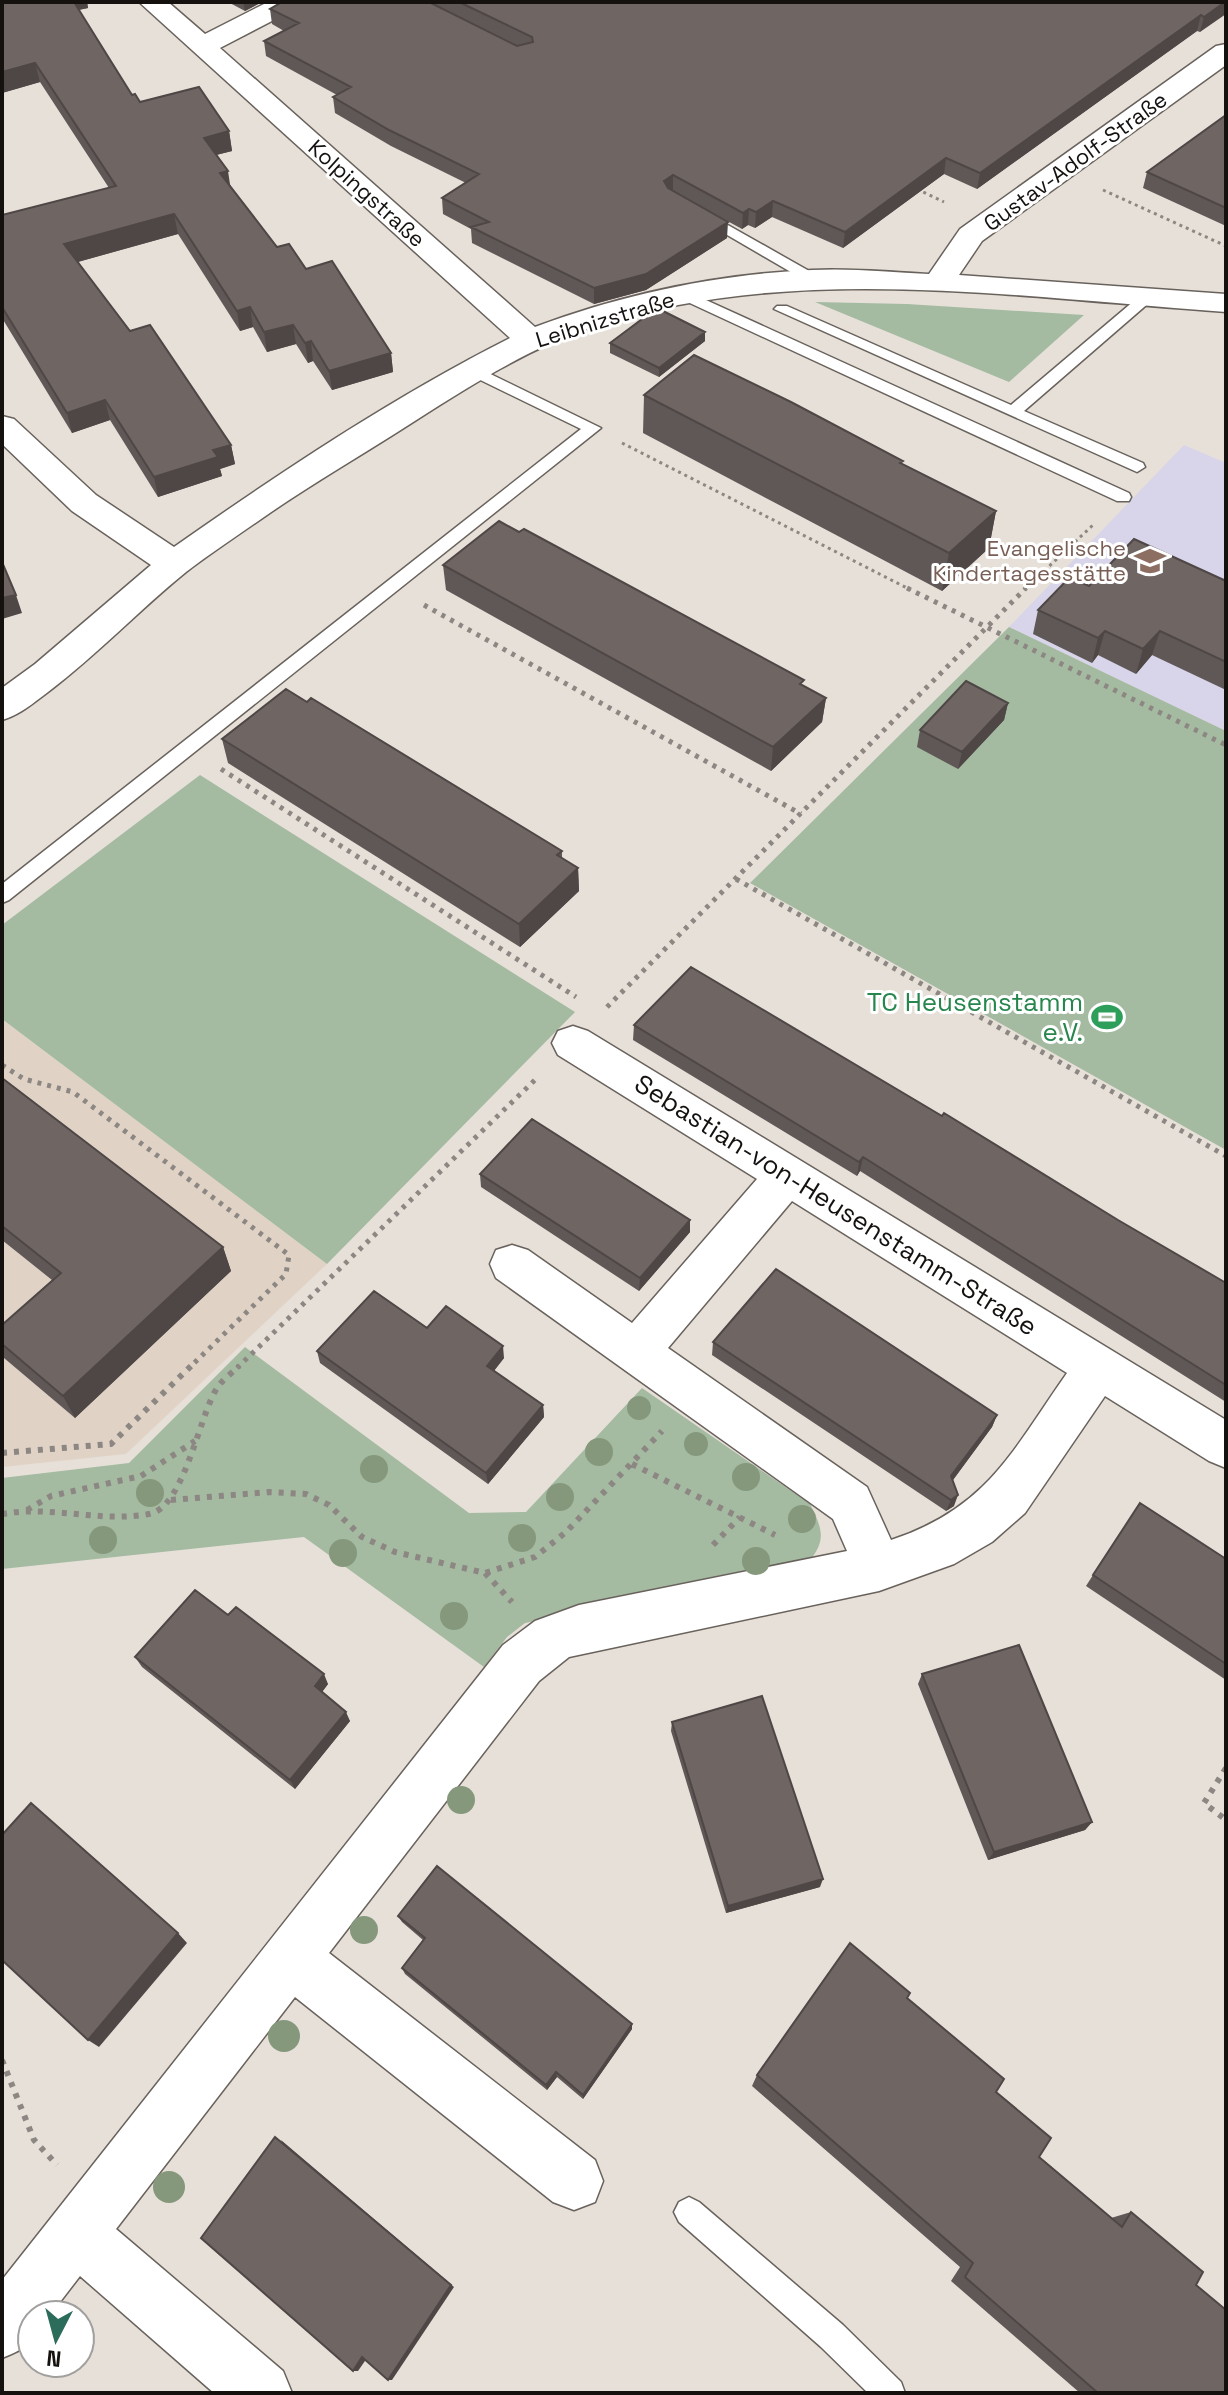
<svg xmlns="http://www.w3.org/2000/svg" width="1228" height="2395" viewBox="0 0 1228 2395" font-family="'Space Grotesk',sans-serif">
<style>
.built{fill:#e0d3c6}
.education{fill:#d8d4ea}
.green{fill:#a4baa1}
.lines{fill:none;stroke-linecap:round;stroke-linejoin:round}
.lane-casing{stroke:#69625c;stroke-width:3}
.street-casing{stroke:#69625c;stroke-width:3}
.path-far2{stroke:#8c8782;stroke-width:3;stroke-dasharray:3 4;stroke-linecap:butt}
.path-far1{stroke:#8c8782;stroke-width:5;stroke-dasharray:4 6;stroke-linecap:butt}
.path{stroke:#8c8782;stroke-width:6;stroke-dasharray:5 7;stroke-linecap:butt}
.lane{fill:#fff;fill-rule:evenodd}
.street{fill:#fff;fill-rule:evenodd}
.tree{fill:#85987c}
.wall{fill:#5f5856}
.shaded-wall{fill:#4e4746}
.building{fill:#6f6664;stroke:#4e4746;stroke-width:2}
.labels{text-anchor:middle;stroke-width:6;stroke-linejoin:round;paint-order:stroke}
.far-street-label{font-size:22px;fill:#14110f;stroke:#fff}
.far-education-label{font-size:22px;fill:#785e54;stroke:#fff;text-anchor:end}
.leisure-label{font-size:26px;fill:#27864d;stroke:#fff;text-anchor:end}
.street-label{font-size:26px;fill:#14110f;stroke:#fff}
</style>
<rect width="100%" height="100%" fill="#e7e0d9"/>
<path class="built" d="M2,1019L327,1264L126,1454L2,1467Z"/>
<path class="education" d="M1184,445L1226,463V731L1009,627Z"/>
<path class="green" d="M815,302L907,304L1084,315L1009,382Z
M1009,627L1226,731V1150L750,883Z
M200,775L575,1012L327,1264L2,1019V925Z
M245,1347L469,1513L526,1512L642,1388L810,1504C826,1535 825,1544 802,1570L525,1623L507,1637L484,1667L304,1537L2,1569V1478L129,1463Z"/>
<g class="lines">
<defs>
<path id="lane" d="M703,211L818,276L821,279L818,282H808L698,218L696,215Z
M684,290L1129,493L1131,497L1129,501H1117L679,298L676,295Z
M1146,293L1151,295V301L1024,411L1143,463L1145,467L1137,472L774,309L777,306H787L1011,405L1141,295Z
M472,365L601,428L9,900L2,903V884L581,429L466,373V367Z
M689,2197L699,2202L843,2325L901,2382L905,2393H868L821,2347L679,2222L674,2212L679,2202Z"/>
<path id="street" d="M139,2H168L205,34L268,2H301L297,8L220,48L535,327C623,294 718,274 812,270C851,268 890,272 929,274L960,229L1216,46L1226,44V65L982,241L959,275L1226,294V312C1020,298 792,261 592,327C521,351 459,393 396,433C352,461 307,487 264,517C238,535 211,553 186,572C139,610 97,655 48,692C33,703 20,715 2,720V688L35,664L151,565L72,511L2,444V416L14,419L96,495L174,547C281,472 393,397 510,338Z
M573,1026L588,1031L1226,1420V1468L1209,1461L1105,1396L1025,1513L992,1542L954,1564L879,1591L569,1657L539,1681L329,1953L595,2160L603,2181L595,2202L574,2210L553,2202L295,1997L116,2229L283,2371L292,2393H214L80,2276L50,2315H32C32,2345 29,2347 2,2358V2280L503,1645L535,1621L579,1605L847,1551L833,1519L496,1278L490,1264L496,1250L512,1245L528,1250L632,1323L757,1179L558,1055L552,1043L558,1031ZM792,1201L1067,1373C1012,1451 988,1508 891,1540L867,1487L668,1348Z"/>
</defs>
<use href="#lane" class="lane-casing"/>
<use href="#street" class="street-casing"/>
<path class="path-far2" d="M917,189L944,202
M1103,190L1226,246
M622,443L911,590
M1024,590L1094,524"/>
<path class="path-far1" d="M907,588L1226,745
M424,605L801,814
M221,769L576,997
M736,879L1226,1156
M607,1007L1026,588
M2,1065L24,1079L73,1092L289,1255L286,1274L189,1368
M237,1368L538,1077"/>
<path class="path" d="M2,1453L111,1444L191,1366
M632,1464L775,1535
M171,1500L269,1492L306,1494L329,1505L362,1537L395,1552L485,1573L535,1557L566,1532L662,1431
M27,1510L51,1496L141,1476L195,1441
M2,1514C51,1505 101,1523 149,1514C184,1508 199,1416 217,1388C222,1380 232,1373 239,1366
M713,1545L740,1517
M485,1573L512,1602
M1226,1768L1204,1803L1226,1820
M2,2060L34,2140L57,2165"/>
<use href="#lane" class="lane"/>
<use href="#street" class="street"/>
</g>
<g class="tree">
<circle cx="639" cy="1408" r="12"/>
<circle cx="696" cy="1444" r="12"/>
<circle cx="599" cy="1452" r="14"/>
<circle cx="374" cy="1469" r="14"/>
<circle cx="746" cy="1477" r="14"/>
<circle cx="150" cy="1493" r="14"/>
<circle cx="560" cy="1497" r="14"/>
<circle cx="802" cy="1519" r="14"/>
<circle cx="522" cy="1538" r="14"/>
<circle cx="103" cy="1540" r="14"/>
<circle cx="343" cy="1553" r="14"/>
<circle cx="756" cy="1561" r="14"/>
<circle cx="454" cy="1616" r="14"/>
<circle cx="461" cy="1800" r="14"/>
<circle cx="364" cy="1930" r="14"/>
<circle cx="284" cy="2036" r="16"/>
<circle cx="169" cy="2187" r="16"/>
</g>
<path class="wall" d="M2,2H87L88,8L79,10L132,95L140,102L229,131L232,151L216,155L231,187L277,247L306,269L391,353L393,372L332,390L313,361L308,363L296,344L267,352L253,327L240,331L178,234L78,262L130,331L231,445L235,464L220,469L222,476L158,497L110,420L72,433L2,318V215L109,188L40,82L2,93Z
M228,2H262L245,11Z
M282,2H1226L1200,32L1197,31L977,189L944,174L843,248L772,217L755,228L748,225L742,229L709,211L727,238L646,290L594,304L472,243L471,229L443,214L442,198L466,183L391,146L335,113L333,97L337,95L266,56L264,41L284,31L272,24L270,9Z
M1226,115V226L1143,188L1147,172Z
M705,341L659,377L610,353V343Z
M644,395L903,465L996,511L989,548L942,591L643,433Z
M443,565L803,686L826,698L822,722L771,771L446,590Z
M1226,581V690L1152,655L1136,674L1098,655L1092,663L1033,634L1038,610L1089,586Z
M1008,703L1004,720L958,769L917,747L920,730Z
M222,739L562,851V859L578,868L579,891L520,947L228,763Z
M634,1025L1118,1220L1226,1283V1402L860,1171L857,1176L633,1040Z
M2,1078L223,1247L231,1271L75,1418L4,1358L2,1354V1325L52,1280L2,1240Z
M480,1174L690,1232L639,1291L481,1187Z
M427,1328L504,1358L494,1371L543,1405L544,1417L488,1484L320,1363L317,1351Z
M713,1342L997,1415L992,1427L953,1480L954,1506L946,1511L712,1355Z
M1226,1559V1680L1086,1586L1093,1575Z
M228,1615L328,1684L322,1692L350,1721L295,1789L142,1667L135,1657Z
M922,1674L1092,1822L1085,1830L988,1860L918,1684Z
M672,1722L820,1887L726,1913L671,1731Z
M398,1916L632,2029L583,2099L557,2077L547,2090L405,1974L402,1968L423,1940L402,1922Z
M907,1998L996,2092L1039,2157L1111,2218L1131,2212L1196,2285L1226,2393H1080L951,2281L960,2267L752,2086L757,2075Z"/>
<path class="shaded-wall" d="M70,2H87L88,8L72,11Z
M243,2H262L245,11Z
M1226,2V14L1200,32L1204,17Z
M1201,15L1197,31L977,189L980,173Z
M35,63L40,82L2,93V72Z
M229,131L232,151L208,157L204,138Z
M946,158L944,174L843,248L845,232Z
M228,171L231,191L220,173Z
M673,175V191L664,197V181Z
M773,201L772,217L755,228L756,212Z
M749,209L748,225L742,229L743,213Z
M174,214L178,234L70,264L64,244Z
M728,222L727,238L646,290L594,304V288Z
M250,307L253,327L240,331L237,311Z
M293,325L296,344L267,352L264,332Z
M705,332V341L659,377V368Z
M311,341L313,361L308,363L305,343Z
M391,353L393,372L332,390L329,371Z
M105,400L110,420L72,433L67,413Z
M231,445L235,464L220,469L222,476L158,497L154,477L213,450Z
M996,511L989,548L942,591L949,553Z
M16,595L22,613L2,619V598Z
M1105,631L1098,655L1092,663L1098,638Z
M1160,631L1152,655L1136,674L1143,649Z
M826,698L822,722L771,771L773,747Z
M1008,703L1004,720L958,769L962,752Z
M578,868L579,891L520,947L519,924Z
M863,1157L860,1171L857,1176L859,1162Z
M690,1220V1232L639,1291L640,1278Z
M223,1247L231,1271L75,1418L63,1396Z
M503,1346L504,1358L488,1378L487,1366Z
M543,1405L544,1417L488,1484L486,1473Z
M997,1415L992,1427L947,1488L951,1476Z
M958,1495L954,1506L946,1511L951,1500Z
M324,1674L328,1684L319,1696L315,1686Z
M346,1712L350,1721L295,1789L290,1780Z
M1092,1822L1085,1830L988,1860L994,1852Z
M823,1879L820,1887L726,1913L728,1906Z
M178,1933L187,1943L99,2047L88,2040Z
M632,2024V2029L583,2099V2095Z
M556,2072L557,2077L547,2090L546,2085Z
M281,2140L454,2287L392,2380H388Z
M362,2357L367,2358L358,2371H353Z"/>
<path class="building" d="M2,2H74L132,95L135,94L140,102L199,87L229,131L204,138L228,171L220,173L277,247L289,244L306,269L332,261L391,353L329,371L311,341L305,343L293,325L264,332L250,307L237,311L174,214L64,244L130,331L150,325L231,445L213,450L218,457L154,477L105,400L67,413L2,307V215L116,186L35,63L2,72Z
M282,2H429L517,46L533,42L532,37L459,2H1225L1204,17L1201,15L980,173L946,158L845,232L773,201L756,212L749,209L743,213L673,175L664,181L668,188L728,222L646,274L594,288L471,227L489,222L442,198L479,174L389,130L333,97L351,87L264,41L299,23L270,9Z
M1226,115V208L1147,172Z
M657,308L705,332L659,368L610,343Z
M694,355L791,402L903,461L900,463L996,511L949,553L644,395Z
M499,521L519,532L524,529L804,680L800,684L826,698L773,747L443,565Z
M1134,539L1226,581V662L1160,631L1143,649L1105,631L1098,638L1038,610L1070,577L1089,586Z
M2,562L16,595L2,598Z
M966,681L1008,703L962,752L920,730Z
M286,689L307,702L311,698L562,851L557,855L578,868L519,924L222,739Z
M691,967L942,1116L944,1113L1118,1220L1226,1283V1385L863,1157L859,1162L634,1025Z
M2,1078L223,1247L63,1396L2,1344V1325L61,1273L2,1226Z
M532,1119L690,1220L640,1278L480,1174Z
M776,1269L997,1415L951,1476L958,1495L951,1500L713,1342Z
M374,1291L427,1328L446,1306L503,1346L487,1366L543,1405L486,1473L317,1351Z
M1140,1503L1226,1559V1664L1093,1575Z
M195,1590L228,1615L236,1607L324,1674L315,1686L346,1712L290,1780L135,1657Z
M1019,1645L1092,1822L994,1852L922,1674Z
M762,1696L823,1879L728,1906L672,1722Z
M31,1803L178,1933L88,2040L2,1960V1835Z
M437,1866L632,2024L583,2095L556,2072L546,2085L402,1968L425,1938L398,1916Z
M850,1943L910,1993L907,1998L1004,2079L996,2092L1051,2138L1039,2157L1122,2227L1131,2212L1203,2272L1196,2285L1226,2310V2393H1098L965,2277L973,2263L757,2075Z
M275,2137L451,2285L388,2380L362,2357L353,2371L201,2238Z"/>
<defs>
<symbol id="school-bare" viewBox="-9 -9 18 18"><path d="M0-5L7-2L0 1L-7-2ZM-4 1L0 2.5L4 1V4Q0 6-4 4Z" fill="#8d6e63" stroke="#fff" stroke-width="2.5" paint-order="stroke"/></symbol>
<symbol id="stadium-bare" viewBox="-9 -9 18 18"><path d="M0-5a6.5 5 0 1 0 0 10a6.5 5 0 1 0 0-10ZM-3.5-1.8h7v3.6h-7Z" fill="#2e9e5b" stroke="#fff" stroke-width="2.5" paint-order="stroke"/></symbol>
</defs>
<g fill-rule="evenodd">
<use href="#school-bare" x="1128" y="539" width="44" height="44"/>
<use href="#stadium-bare" x="1085" y="995" width="44" height="44"/>
</g>
<g class="labels">
<g class="far-street-label">
<text transform="translate(1075 161) rotate(-36)" y="8">Gustav-Adolf-Straße</text>
<text transform="translate(367 193) rotate(42)" y="8">Kolpingstraße</text>
<text transform="translate(605 319) rotate(-17)" y="8">Leibnizstraße</text>
</g>
<g class="far-education-label">
<text x="1126" y="556">Evangelische<tspan x="1126" dy="25">Kindertagesstätte</tspan></text>
</g>
<g class="leisure-label">
<text x="1083" y="1011">TC Heusenstamm<tspan x="1083" dy="30">e.V.</tspan></text>
</g>
<g class="street-label">
<text transform="translate(836 1205) rotate(32)" y="9">Sebastian-von-Heusenstamm-Straße</text>
</g>
</g>
<rect width="1228" height="2395" fill="none" stroke="#14110f" stroke-width="8"/>
<g transform="translate(56 2339) rotate(186)"><circle r="38" fill="#ffffff" stroke="#a1a09f" stroke-width="2"/>
<path d="M0-6L14 30L0 20L-14 30Z" fill="#2c6c5a"/>
<text y="-12" font-size="22" font-weight="bold" text-anchor="middle" fill="#14110f">N</text>
</g>
</svg>
